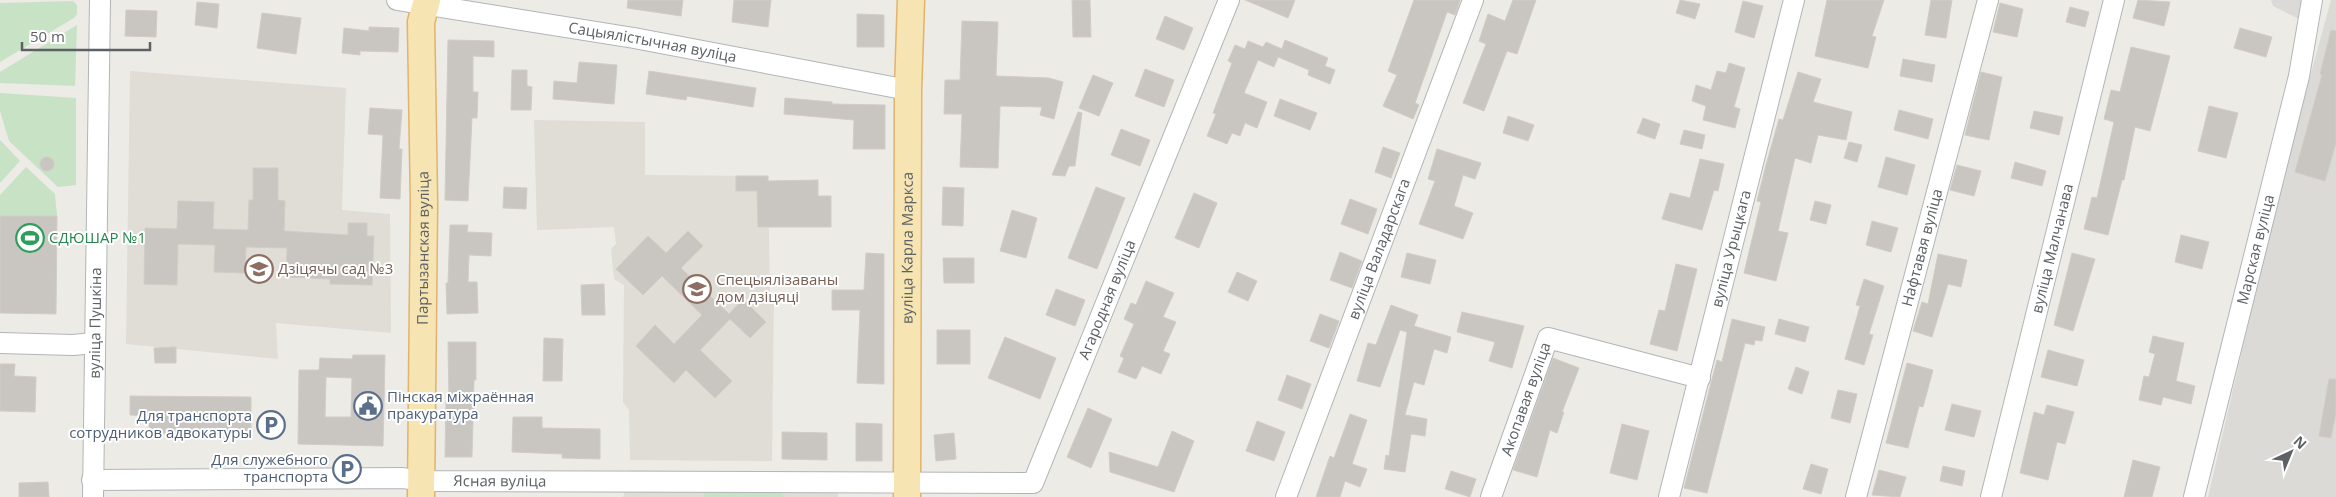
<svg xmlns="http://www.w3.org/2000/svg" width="2336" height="497" viewBox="0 0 2336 497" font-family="'Open Sans',sans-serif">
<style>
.industrial{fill:#dcdad7}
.education{fill:#e0dcd6}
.green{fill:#c7e2c4}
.building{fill:#c9c6c2;stroke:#d1ccc4;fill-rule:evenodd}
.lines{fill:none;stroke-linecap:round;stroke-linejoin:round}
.minor-casing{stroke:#b2b5b8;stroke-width:22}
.major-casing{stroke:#e2b36a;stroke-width:29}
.minor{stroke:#fff;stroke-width:20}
.major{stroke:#f6e4b2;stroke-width:26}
.labels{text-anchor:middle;stroke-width:4;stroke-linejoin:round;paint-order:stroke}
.street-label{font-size:15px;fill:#5d6164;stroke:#fff}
.leisure-label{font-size:15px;fill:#27864d;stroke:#fff;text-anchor:start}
.education-label{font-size:15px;fill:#785e54;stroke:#fff;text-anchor:start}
.service-label{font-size:15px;fill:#4e5e75;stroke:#fff;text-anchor:end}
</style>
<rect width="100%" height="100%" fill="#edebe5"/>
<path class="industrial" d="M2271,0H2303L2299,19L2273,6Z
M2331,0H2336V497H2208L2283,175Z"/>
<path class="education" d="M130,71L346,88L342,210L390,214L391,333L276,323L278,359L126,344Z
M534,120L645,122V175L768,176L770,293L774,296L772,461L630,460L629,410L623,402L624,285L614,279L611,249L616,244L614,227L537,230Z
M630,470L837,474L838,497H623L629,482Z"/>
<path class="green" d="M73,1L77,5V14L74,18L0,62V3Z
M77,25L75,86L0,83V72Z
M0,93L76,98V185L58,187L9,141L0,111Z
M0,140L20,161L0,183Z
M26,167L55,194L57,216H0V195Z
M704,491L783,492V497H704Z"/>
<path class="building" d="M628,0H683L681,16L627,8Z
M734,0H771L768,27L732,22Z
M1072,0H1090L1091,37H1073Z
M1245,0H1295L1288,18Z
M1414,0H1460L1455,15L1447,12L1415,103L1419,105L1413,119L1383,106L1397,75L1388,71Z
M1513,0H1536L1517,54L1507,51L1484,111L1463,103L1486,44L1479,41L1488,14L1505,21Z
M1680,0L1700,4L1695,19L1676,13Z
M1827,0H1884L1872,36L1876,37L1868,68L1815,56Z
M1931,0H1952L1946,38L1925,35Z
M2138,0L2170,2L2164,26L2133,18Z
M1743,1L1763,6L1754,38L1735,32Z
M197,2L219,4L217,28L195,25Z
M2000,3L2023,9L2017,37L1993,32Z
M2070,7L2089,12L2085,27L2066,22Z
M126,10L157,11L156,37L125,36Z
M262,13L301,18L296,54L257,48Z
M857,14L884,15V47H857Z
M1165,16L1193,28L1184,50L1156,39Z
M962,21L998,22L996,76L1049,78L1063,82L1054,119L1040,115L1042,107L1000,106L998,168L960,167L962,114H944L945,80H960Z
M369,27L399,28L398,52L360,51V55L342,53L344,28L369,31Z
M2240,28L2272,37L2266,57L2234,48Z
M2331,30L2336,31V143L2325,181L2295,172L2322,75L2320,74Z
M448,40L494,41V57L473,56V92H478L477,118H472L468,201L445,200Z
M1285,40L1328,58L1325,66L1335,70L1330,84L1308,75L1309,70L1278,57L1274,67L1258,60L1244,93L1267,102L1257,128L1245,123L1240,136L1232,133L1227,144L1207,136L1216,114L1213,113L1232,63L1228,61L1235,45L1245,49L1248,41L1263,47L1266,42L1282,49Z
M2131,47L2170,56L2150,131L2135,127L2124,180H2122L2108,235L2084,229L2092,197L2097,198L2114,122L2104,119L2111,90L2120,92Z
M1903,59L1935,65L1932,82L1900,76Z
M579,62L617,65L614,104L553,99L554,81L577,83Z
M1729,63L1745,68L1734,107L1740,109L1735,128L1703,120L1706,106L1692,101L1696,85L1711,90L1717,71L1726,73Z
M1145,69L1174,80L1164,107L1135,96Z
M512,70H527V86L532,87L531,110H511Z
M649,71L756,88L753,107L687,96L686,100L646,94Z
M1798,72L1821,79L1813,102L1852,112L1846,140L1818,135L1811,163L1795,158L1778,231L1788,233L1776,281L1744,273L1761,202L1757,201L1766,165L1779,119L1783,120Z
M1981,72L2002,77L1989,140L1965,135Z
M1093,75L1113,83L1099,116L1079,108Z
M785,98L832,102V104L885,105V149H853L854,120L784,114Z
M1280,99L1317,113L1310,130L1274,116Z
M2209,106L2238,113L2226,158L2198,151Z
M370,108L402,110L399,149H402L400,199L380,198L383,135L368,134Z
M1899,110L1933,119L1928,139L1894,130Z
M2034,111L2063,117L2059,135L2030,128Z
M1078,112L1082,113L1075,166H1069L1065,176L1052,175Z
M1508,116L1534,125L1528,141L1503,133Z
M1643,118L1660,124L1655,139L1637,133Z
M1121,129L1150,140L1140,166L1111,155Z
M1684,130L1705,135L1702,149L1680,144Z
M1849,142L1862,145L1857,162L1844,158Z
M1383,147L1400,153L1391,178L1375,172Z
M1437,149L1481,163L1475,179L1463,175L1454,206L1473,213L1463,239L1419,224L1435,181L1428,179Z
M40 164a7 7 0 1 1 14 0a7 7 0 1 1-14 0Z
M1886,157L1915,165L1907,195L1878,187Z
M1700,159L1724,164L1718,191L1714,190L1702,230L1662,219L1670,193L1690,198Z
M2015,162L2046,171L2042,186L2011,178Z
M1957,165L1981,171L1974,196L1950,190Z
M253,168H278V200L285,201L284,231L348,235V223H367V236H374L372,285L330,284V279L286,277L287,248L246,247L245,273L214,272L215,245L178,244L177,285L144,284L145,228L177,229L178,201L214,202L213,229L248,230L249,200H253Z
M736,176H768V181L818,180V196H831V227H758L757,191H736Z
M504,187L527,188L526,209L503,208Z
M943,187L964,188L963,226L942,225Z
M1096,187L1125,198L1097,269L1068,258Z
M1194,193L1217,203L1199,248L1175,238Z
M1350,199L1377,209L1368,234L1341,224Z
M1815,201L1831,205L1826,224L1810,220Z
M1012,210L1037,218L1026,258L1000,251Z
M0,216H57L56,314L0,313Z
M1872,221L1898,228L1891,252L1866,245Z
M450,225H468L467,232L492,233L491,256L469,255L468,282H477L478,313L447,314L446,283H448Z
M688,231L703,246L681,268L729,314L743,299L766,322L750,338L730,319L700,350L732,381L715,398L686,370L674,383L636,346L655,325L674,344L702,315L662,276L643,295L616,269L648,236L666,253Z
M2181,235L2209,242L2202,269L2175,262Z
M1340,252L1362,261L1352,288L1330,280Z
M866,253L884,254V384L857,383L860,310H832V290H864Z
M1407,253L1436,260L1430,284L1401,277Z
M2072,253L2095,259L2073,331L2054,325Z
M1938,254L1967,260L1961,287L1948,284L1932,337L1913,331L1922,302L1928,304Z
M943,258H974V283H944Z
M1676,264L1697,269L1677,351L1650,344L1659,310L1665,311Z
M1237,272L1257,281L1248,301L1228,292Z
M1864,279L1884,286L1869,334L1873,335L1864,365L1845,359L1860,306L1856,305Z
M1146,281L1174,293L1163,317L1176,322L1163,351L1170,354L1161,374L1142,366L1136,379L1118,372L1124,358L1120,356L1134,324L1124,319L1131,303L1136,305Z
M604,284L605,315H582L581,285Z
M1056,289L1085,300L1075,326L1046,315Z
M1391,305L1418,315L1414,326L1451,337L1447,353L1434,349L1424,385L1414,382L1405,415L1427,419L1425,436L1411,434L1405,472L1384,469L1386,455L1389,456L1407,332L1400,330L1380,387L1357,381L1368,343L1376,345Z
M1462,312L1524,326L1512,368L1489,361L1495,342L1457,332Z
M1320,314L1339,321L1329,348L1310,341Z
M1732,319L1765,327L1762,341L1755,340L1754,345L1745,343L1707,493L1684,488L1717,360L1722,362Z
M1779,319L1809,327L1805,342L1775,334Z
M937,330H970V364H937Z
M2153,336L2184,343L2176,381L2195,386L2191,404L2163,397L2161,405L2139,400L2144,376L2149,377L2155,354L2149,352Z
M1005,337L1056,358L1040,399L988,378Z
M544,338L563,339L562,381H543Z
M448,342H476V380H474L472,457H445L446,401H449Z
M176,347V363H155L154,348Z
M2048,350L2084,360L2077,386L2041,377Z
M353,355H385L383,446L298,444L299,370H319L320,358L352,359ZM326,377L352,378L351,417H325Z
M1553,358L1579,368L1562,412H1564L1557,433L1550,430L1537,477L1513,470Z
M1907,363L1933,370L1923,407L1919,406L1908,448L1886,443Z
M0,364H15L14,376L36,377L35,412L0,411Z
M1796,367L1809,372L1802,394L1788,389Z
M1287,375L1311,384L1302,409L1278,400Z
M2329,379H2336V413L2331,438L2319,436Z
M1838,390L1857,394L1850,423L1831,418Z
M130,396L251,397V434L149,433V416L130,415Z
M1952,404L1981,411L1974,437L1945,430Z
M2047,405L2074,412L2065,444L2057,442L2048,480L2020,473L2034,412L2044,415Z
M1088,408L1112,419L1091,468L1067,457Z
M1350,414L1367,420L1352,464L1367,469L1360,487L1345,481L1340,497H1316L1330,456L1334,458Z
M513,417H542V428L600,429V459L562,458V454L512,452Z
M1257,421L1285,432L1274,461L1246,451Z
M856,423L882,424V461H856Z
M1622,424L1649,431L1637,480L1610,473Z
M1172,431L1194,441L1174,492L1110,472L1109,452L1158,467Z
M782,432L827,433V460L782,459Z
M954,433L956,459L936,461L934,435Z
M2133,460L2160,467L2152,497H2124Z
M1811,464L1828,469L1821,494L1803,489Z
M1943,466L1965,471L1962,486L1940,481Z
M1879,470L1906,477L1900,497L1872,495Z
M1451,471L1476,479L1470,497L1445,489Z
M48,482L49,497H19V483Z"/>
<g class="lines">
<defs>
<g id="minor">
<path id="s1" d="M397,0L634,38L908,90"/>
<path d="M0,343L73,345L94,343"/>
<path id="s2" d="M92,480L403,478L421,481L1033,483L1229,0"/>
<path id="s3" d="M93,497L100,0"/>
<path id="s4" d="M1286,497L1473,0"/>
<path id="s5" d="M1491,497L1548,338L1700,378"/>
<path id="s6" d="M1669,497L1794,0"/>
<path id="s7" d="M1856,497L1988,0"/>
<path id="s8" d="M1991,497L2114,0"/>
<path id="s9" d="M2194,497L2299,76L2312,0"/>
</g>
<g id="major">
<path id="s10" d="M421,497L424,203L421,22L427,0"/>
<path id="s11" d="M907,497L908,90L911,0"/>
</g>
</defs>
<use href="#minor" class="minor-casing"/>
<use href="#major" class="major-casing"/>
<use href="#minor" class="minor"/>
<use href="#major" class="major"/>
</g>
<defs>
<symbol id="stadium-ring" viewBox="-11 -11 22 22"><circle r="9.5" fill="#fff" stroke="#2e9e5b" stroke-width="1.5"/><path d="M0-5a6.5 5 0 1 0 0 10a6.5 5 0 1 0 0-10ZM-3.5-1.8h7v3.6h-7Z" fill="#2e9e5b"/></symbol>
<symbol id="school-ring" viewBox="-11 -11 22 22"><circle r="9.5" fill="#fff" stroke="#8d6e63" stroke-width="1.5"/><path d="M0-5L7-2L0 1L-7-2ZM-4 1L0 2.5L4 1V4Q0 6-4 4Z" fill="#8d6e63"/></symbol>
<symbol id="civic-ring" viewBox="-11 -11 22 22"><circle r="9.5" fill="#fff" stroke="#5c6f8a" stroke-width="1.5"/><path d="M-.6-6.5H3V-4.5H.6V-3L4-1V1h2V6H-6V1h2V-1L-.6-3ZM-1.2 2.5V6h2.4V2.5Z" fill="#5c6f8a"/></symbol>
<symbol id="parking-ring" viewBox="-11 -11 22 22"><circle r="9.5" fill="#fff" stroke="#5c6f8a" stroke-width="1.5"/><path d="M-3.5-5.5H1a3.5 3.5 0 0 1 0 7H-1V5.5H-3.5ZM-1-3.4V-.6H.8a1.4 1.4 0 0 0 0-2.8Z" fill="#5c6f8a"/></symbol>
</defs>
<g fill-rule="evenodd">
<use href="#stadium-ring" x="14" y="222" width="32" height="32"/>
<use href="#school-ring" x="243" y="253" width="32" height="32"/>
<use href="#school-ring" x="681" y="273" width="32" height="32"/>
<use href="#civic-ring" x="352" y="390" width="32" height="32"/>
<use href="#parking-ring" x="255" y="409" width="32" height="32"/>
<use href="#parking-ring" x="331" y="453" width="32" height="32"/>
</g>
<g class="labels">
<g class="street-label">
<text dy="5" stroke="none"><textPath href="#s1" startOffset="259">Сацыялістычная вуліца</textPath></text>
<text dy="5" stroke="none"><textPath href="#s10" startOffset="249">Партызанская вуліца</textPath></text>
<text dy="5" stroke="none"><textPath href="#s11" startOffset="249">вуліца Карла Маркса</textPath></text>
<text dy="5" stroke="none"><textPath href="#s4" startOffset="265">вуліца Валадарскага</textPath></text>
<text dy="5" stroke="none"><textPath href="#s7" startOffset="258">Нафтавая вуліца</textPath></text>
<text dy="5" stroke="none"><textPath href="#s8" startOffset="256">вуліца Малчанава</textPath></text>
<text dy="5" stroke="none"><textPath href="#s6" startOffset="256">вуліца Урыцкага</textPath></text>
<text dy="5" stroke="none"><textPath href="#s9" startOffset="255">Марская вуліца</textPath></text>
<text dy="5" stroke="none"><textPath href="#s2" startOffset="1139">Агародная вуліца</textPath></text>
<text dy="5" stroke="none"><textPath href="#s3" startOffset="174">вуліца Пушкіна</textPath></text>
<text dy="5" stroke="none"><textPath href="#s5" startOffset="104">Акопавая вуліца</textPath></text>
<text dy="5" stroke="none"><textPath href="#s2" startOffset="408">Ясная вуліца</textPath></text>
</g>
<g class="leisure-label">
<text x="49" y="243">СДЮШАР №1</text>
</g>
<g class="education-label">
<text x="278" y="274">Дзіцячы сад №3</text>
<text x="716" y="285">Спецыялізаваны<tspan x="716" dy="17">дом дзіцяці</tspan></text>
</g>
<g class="service-label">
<text x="387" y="402" text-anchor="start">Пінская міжраённая<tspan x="387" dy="17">пракуратура</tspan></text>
<text x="252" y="421">Для транспорта<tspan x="252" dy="17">сотрудников адвокатуры</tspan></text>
<text x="328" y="465">Для служебного<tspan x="328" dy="17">транспорта</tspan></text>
</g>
</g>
<g transform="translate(2291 452) rotate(44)" stroke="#ffffff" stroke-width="4" paint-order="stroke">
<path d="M0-4L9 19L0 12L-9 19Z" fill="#5d6164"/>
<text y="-8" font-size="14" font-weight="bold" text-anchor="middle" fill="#5d6164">N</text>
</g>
<path d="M22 42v8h128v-8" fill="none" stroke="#5d6164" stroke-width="2.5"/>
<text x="30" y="42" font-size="15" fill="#5d6164" stroke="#ffffff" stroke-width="4" paint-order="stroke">50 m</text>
</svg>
